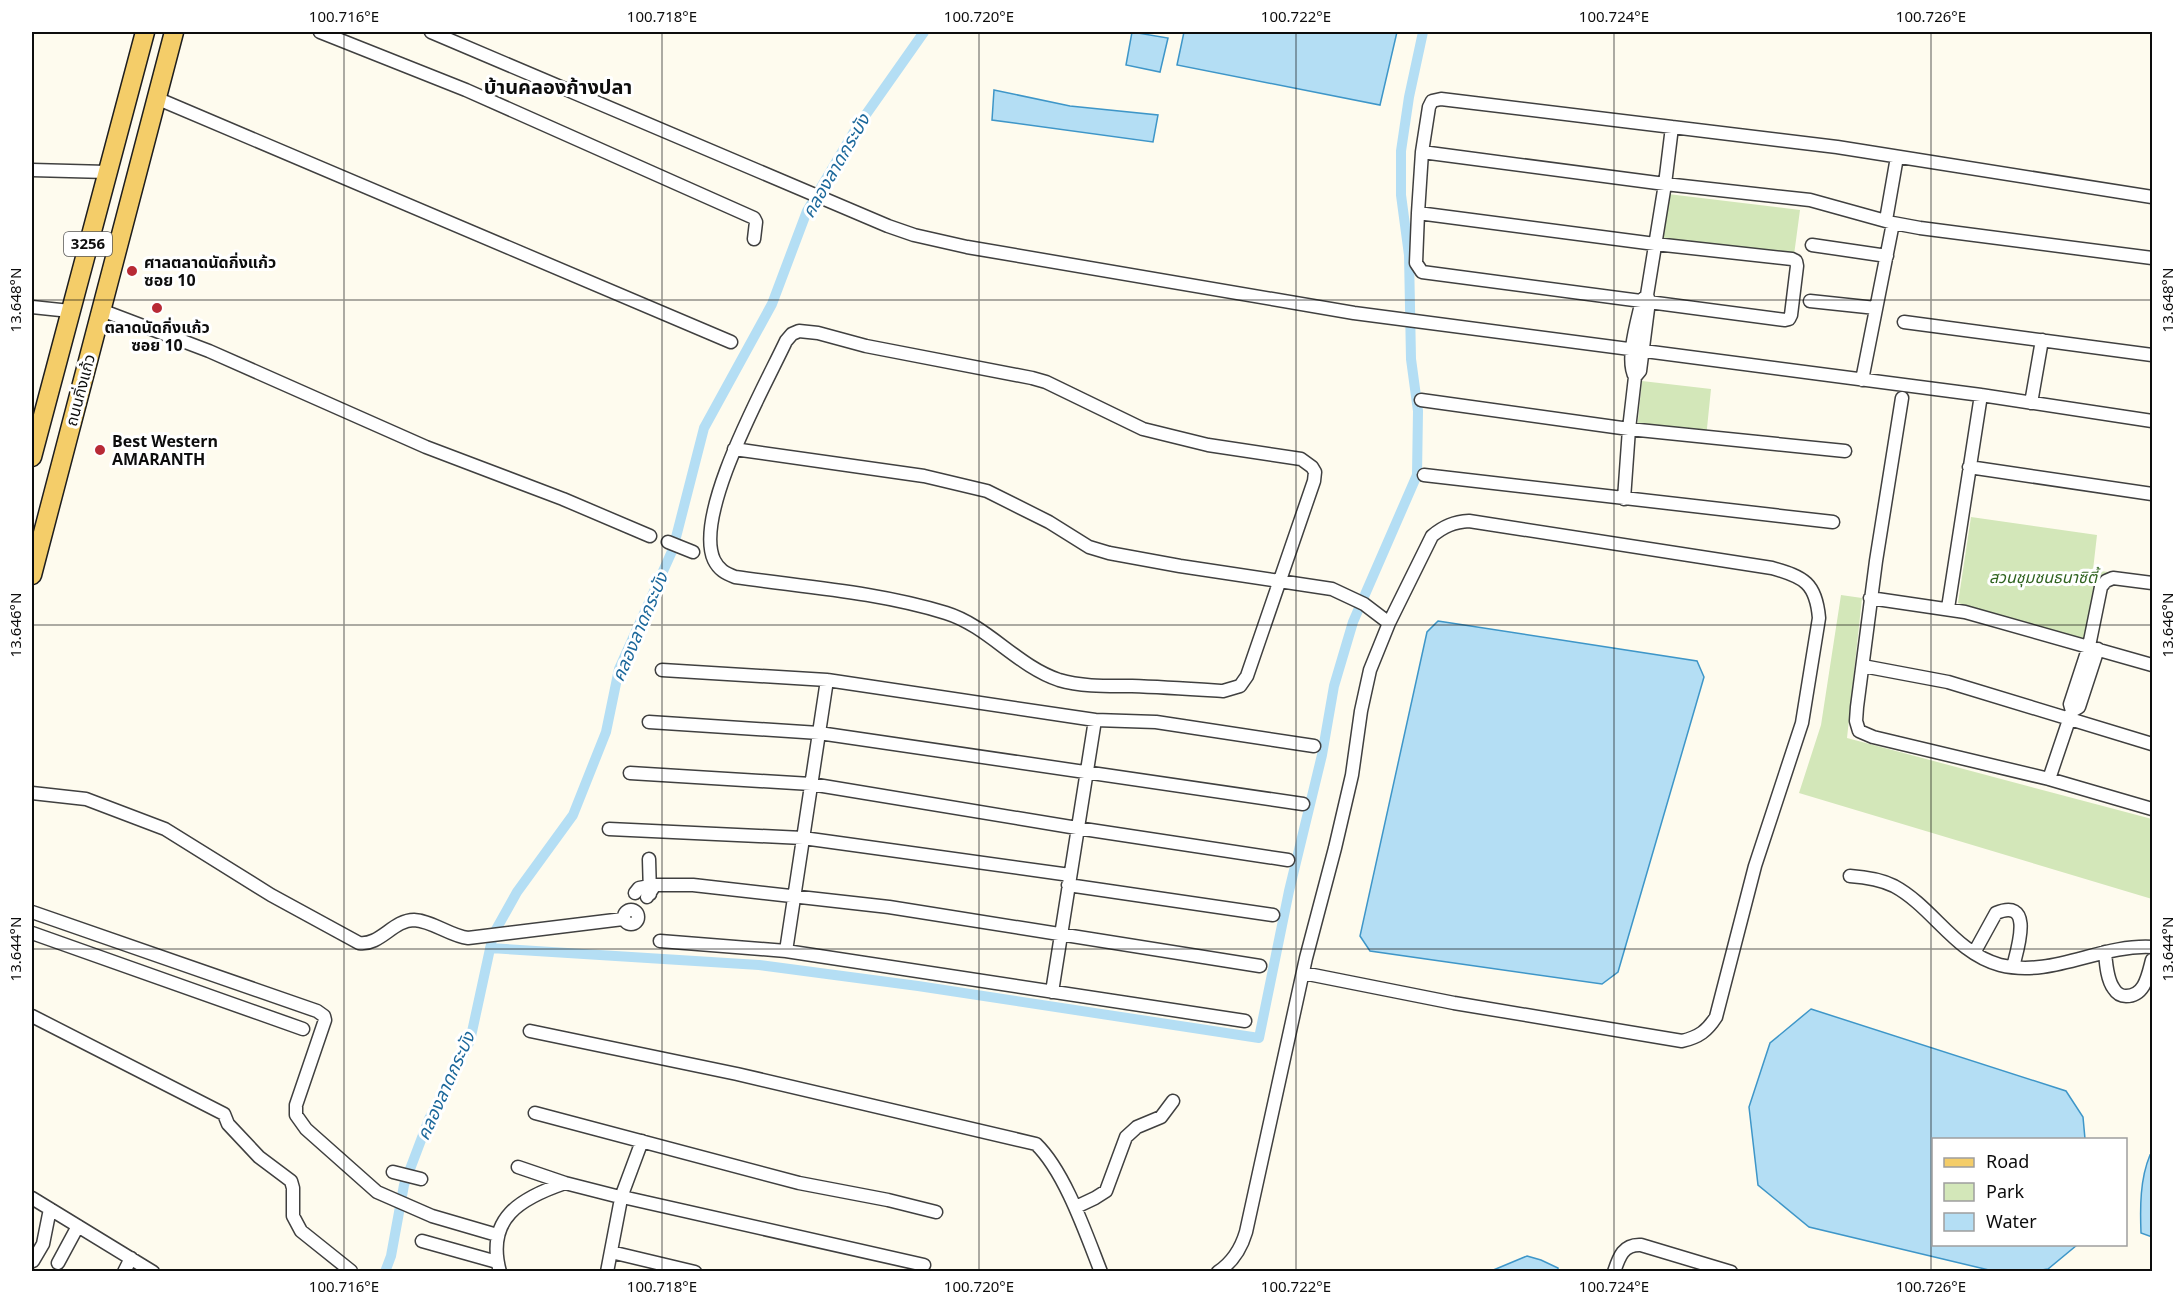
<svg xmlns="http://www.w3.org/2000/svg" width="2184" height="1303" viewBox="0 0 2184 1303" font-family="Georgia,'Noto Sans Thai',serif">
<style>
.green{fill:#d3e7b9}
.water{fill:#b4def4;stroke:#3e96c8;stroke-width:1.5}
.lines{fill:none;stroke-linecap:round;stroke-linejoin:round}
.canal{stroke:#b4def4;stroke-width:10}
.street-casing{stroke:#404040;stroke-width:15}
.primary-casing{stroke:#1e1e1e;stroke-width:21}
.street{stroke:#fff;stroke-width:12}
.primary{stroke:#f4cd69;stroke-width:18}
.ticks{fill:none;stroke:#0d0d0d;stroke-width:1.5;stroke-opacity:0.45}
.poi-dot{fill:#b82a35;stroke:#fff;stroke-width:2}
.labels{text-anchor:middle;stroke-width:6;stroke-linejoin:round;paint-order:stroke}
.shield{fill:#fff;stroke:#565656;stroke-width:1.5}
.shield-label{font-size:15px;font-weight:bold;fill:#0d0d0d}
.poi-label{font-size:16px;font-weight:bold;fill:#0d0d0d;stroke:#fff;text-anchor:start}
.street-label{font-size:16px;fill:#0d0d0d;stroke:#fff}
.park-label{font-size:16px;font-style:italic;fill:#306320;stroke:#fff}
.water-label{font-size:18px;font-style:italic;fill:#1b679a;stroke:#fff}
.quarter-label{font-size:20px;font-weight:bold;fill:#0d0d0d;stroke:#fff}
.neatline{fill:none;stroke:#0d0d0d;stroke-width:2}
.ticks-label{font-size:15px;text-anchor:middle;fill:#0d0d0d}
</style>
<rect width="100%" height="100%" fill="#fefbee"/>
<path class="green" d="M1668,194L1800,210L1794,255L1662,239Z
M1642,381L1711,389L1706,438L1637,429Z
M1971,517L2097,535L2093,570L2116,573L2108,576L2085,640L1958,603Z
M1841,595L1862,598L1847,738L2152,819V899L1799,793L1821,725Z"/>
<path class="water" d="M1132,32L1168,38L1160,72L1126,65Z
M1184,32H1397L1380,105L1177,65Z
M994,90L1070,106L1158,115L1153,142L992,120Z
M1438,621L1697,661L1704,677L1618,972L1602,984L1370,951L1360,936L1427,632Z
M1811,1009L2066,1091L2083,1117L2085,1139L1934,1140V1244L2077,1245L2048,1269L2029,1272L1993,1271L1809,1227L1758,1185L1749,1107L1770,1043Z
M2150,1155L2152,1156V1237L2141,1233C2140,1207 2140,1179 2150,1155Z
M1527,1256L1541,1260L1558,1268V1271H1491Z"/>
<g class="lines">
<path class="canal" d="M490,948L759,965L918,986L1259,1038L1289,891L1322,755L1334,686L1353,622L1417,475L1418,411L1411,359L1409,255L1401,195V151L1409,97L1423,32
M385,1272L391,1256L404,1185L429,1119L470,1041L493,935L517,892L573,815L606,732L619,669L673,549L704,428L772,304L807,211L855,130L924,32"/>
<defs>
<path id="street" d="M320,32L466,90L754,218L756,222L754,239
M431,32L888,226L914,235L967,247L1354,313L1981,395L2152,421
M156,98L731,342
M1422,152L1665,184L1810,200L1893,223L1920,228L2152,258
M32,170L107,172
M1418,213L1655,244L1792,259L1796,261L1797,266L1791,315L1789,319L1785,320L1422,272L1416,263L1418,213L1422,152L1429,107L1432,101L1441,99L1837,147L2152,197
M1886,220L1897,157
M1812,245L1887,256
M1647,295L1665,184L1672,127
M1810,301L1876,308
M32,307L70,311
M101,310L209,351L426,447L563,499L650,536
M1904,322L2152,355
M799,331L818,333L866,346L1032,378L1046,382L1143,429L1208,445L1301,459L1312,467L1315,472L1314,481L1247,676L1240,686L1223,691C1192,689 1162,687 1132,686C1108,686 1082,687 1059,680C1017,666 988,626 946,613C878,592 805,587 735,577C725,573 719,570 714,560C693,514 765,386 786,341L792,334Z
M1862,380L1893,223
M1902,398L1876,561L1857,707L1856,721L1859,731L1873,737L2049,779L2152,809
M1421,400L1629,429L1845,451
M2031,403L2042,340
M734,449L924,476L987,491L1049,522L1089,547L1109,553L1180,566L1332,589L1364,604L1389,623
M1969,467L2152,494
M1424,475L1833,522
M1624,499L1629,429L1635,377C1625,360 1638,319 1642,300L1647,295L1649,301L1640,371L1635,377
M668,542L693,552
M1870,598L1965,612L2152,665
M1948,608L1981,395
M1863,666L1948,682L2152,744
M662,670L827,680L1095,720L1156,722L1314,746
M2072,711L2079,707L2098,649
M649,722L819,733L1303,804
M630,773L811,784L1077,828L1288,860
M2049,779L2072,711L2070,704L2089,646L2101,587L2106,581L2113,578L2152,583
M32,793L86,799L165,829L271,895L359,943C380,946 393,920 414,920C433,921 450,936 468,938L623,919
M609,829L803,838L1070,875
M649,859L650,894
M1850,876C1865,877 1880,879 1894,886C1933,907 1955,953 2000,965C2052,978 2100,944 2152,947
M655,885H693L889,907L1260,966
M1068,885L1273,915
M635,893L639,888L655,885L647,897
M624 917a7 7 0 1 1 14 0a7 7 0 1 1-14 0Z
M32,912L317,1011L324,1016L325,1020L296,1105V1115L306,1129L377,1192L432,1216L497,1235
M32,933L303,1029
M660,941L786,951L1245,1021
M786,951L827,680
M2105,952C2106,964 2107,980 2114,989C2117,994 2122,996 2126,996C2145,996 2148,975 2152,960
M1974,953L1996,913C2035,897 2017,950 2013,967
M1052,992L1095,720
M32,1016L224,1114L228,1124L259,1157L291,1181L293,1188V1216L301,1231L351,1271
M530,1031L737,1074L1036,1144C1065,1172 1086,1234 1101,1272
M535,1113L799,1183L888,1200L936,1212
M518,1167L565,1183L616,1196
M393,1172L421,1179
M623,1192L642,1141
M32,1198L153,1272
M627,1198L924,1265
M1076,1207L1095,1198L1106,1191L1126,1137L1137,1127L1161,1117L1173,1101
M422,1241L497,1262
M611,1252L695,1272
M33,1261L43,1244L50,1209
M58,1263L78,1226
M124,1272L131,1258
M500,1272C485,1218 521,1198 565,1183
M607,1272L620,1204
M1218,1272C1233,1262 1241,1249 1246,1232L1306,958L1335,848L1352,775L1361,711L1370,670L1389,623L1432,536C1444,526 1454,522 1469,521L1772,568C1804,577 1816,583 1819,618L1802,723L1755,866L1716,1017C1707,1031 1699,1037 1682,1041L1454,1003L1303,973
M1614,1272C1619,1257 1623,1244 1641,1245L1731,1272"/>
<path id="primary" d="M32,457L145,32
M32,575L174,32"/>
</defs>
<use href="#street" class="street-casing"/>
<use href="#primary" class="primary-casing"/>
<use href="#street" class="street"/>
<use href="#primary" class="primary"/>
</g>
<path class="ticks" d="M344,32V1272M662,32V1272M979,32V1272M1296,32V1272M1614,32V1272M1931,32V1272M32,300H2152M32,625H2152M32,949H2152"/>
<g class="poi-dot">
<circle cx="132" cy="271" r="6"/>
<circle cx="157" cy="308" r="6"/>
<circle cx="100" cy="450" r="6"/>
</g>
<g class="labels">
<rect class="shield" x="64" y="232" width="48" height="24" rx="4.5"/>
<g class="shield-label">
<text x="88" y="249">3256</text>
</g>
<g class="poi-label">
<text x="144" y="268">ศาลตลาดนัดกิ่งแก้ว<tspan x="144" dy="18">ซอย 10</tspan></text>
<text x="157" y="333" text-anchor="middle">ตลาดนัดกิ่งแก้ว<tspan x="157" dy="18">ซอย 10</tspan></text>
<text x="112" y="447">Best Western<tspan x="112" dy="18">AMARANTH</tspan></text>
</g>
<g class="street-label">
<text transform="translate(80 390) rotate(-75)" y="6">ถนนกิ่งแก้ว</text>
</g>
<g class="park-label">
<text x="2043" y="583">สวนชุมชนธนาซิตี้</text>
</g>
<g class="water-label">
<text transform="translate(836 166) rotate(-60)" y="6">คลองลาดกระบัง</text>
<text transform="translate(640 627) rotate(-67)" y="6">คลองลาดกระบัง</text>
<text transform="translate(446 1086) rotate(-66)" y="6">คลองลาดกระบัง</text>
</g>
<g class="quarter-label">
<text x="558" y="94">บ้านคลองก้างปลา</text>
</g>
</g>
<rect width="2184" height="1303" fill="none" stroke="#ffffff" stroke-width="66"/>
<rect x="1932" y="1138" width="195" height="108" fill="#ffffff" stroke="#9e9e9e" stroke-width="1.5"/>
<rect x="1944" y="1158" width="30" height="9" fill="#f4cd69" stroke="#9e9e9e" stroke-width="1.5"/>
<text x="1986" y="1168" font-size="18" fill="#0d0d0d">Road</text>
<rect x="1944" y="1183" width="30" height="18" fill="#d3e7b9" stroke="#9e9e9e" stroke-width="1.5"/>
<text x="1986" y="1198" font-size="18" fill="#0d0d0d">Park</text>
<rect x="1944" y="1213" width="30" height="18" fill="#b4def4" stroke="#9e9e9e" stroke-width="1.5"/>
<text x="1986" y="1228" font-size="18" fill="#0d0d0d">Water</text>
<rect x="33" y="33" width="2118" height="1237" class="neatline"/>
<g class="ticks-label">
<text x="344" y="22">100.716°E</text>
<text x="662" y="22">100.718°E</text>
<text x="979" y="22">100.720°E</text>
<text x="1296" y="22">100.722°E</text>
<text x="1614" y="22">100.724°E</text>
<text x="1931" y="22">100.726°E</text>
<text transform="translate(16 300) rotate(-90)" y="5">13.648°N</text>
<text transform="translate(2168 300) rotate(-90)" y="5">13.648°N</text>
<text transform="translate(16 625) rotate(-90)" y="5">13.646°N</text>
<text transform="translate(2168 625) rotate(-90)" y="5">13.646°N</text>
<text transform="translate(16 949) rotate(-90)" y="5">13.644°N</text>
<text transform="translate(2168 949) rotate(-90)" y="5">13.644°N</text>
<text x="344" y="1292">100.716°E</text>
<text x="662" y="1292">100.718°E</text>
<text x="979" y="1292">100.720°E</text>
<text x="1296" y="1292">100.722°E</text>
<text x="1614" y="1292">100.724°E</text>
<text x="1931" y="1292">100.726°E</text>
</g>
</svg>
